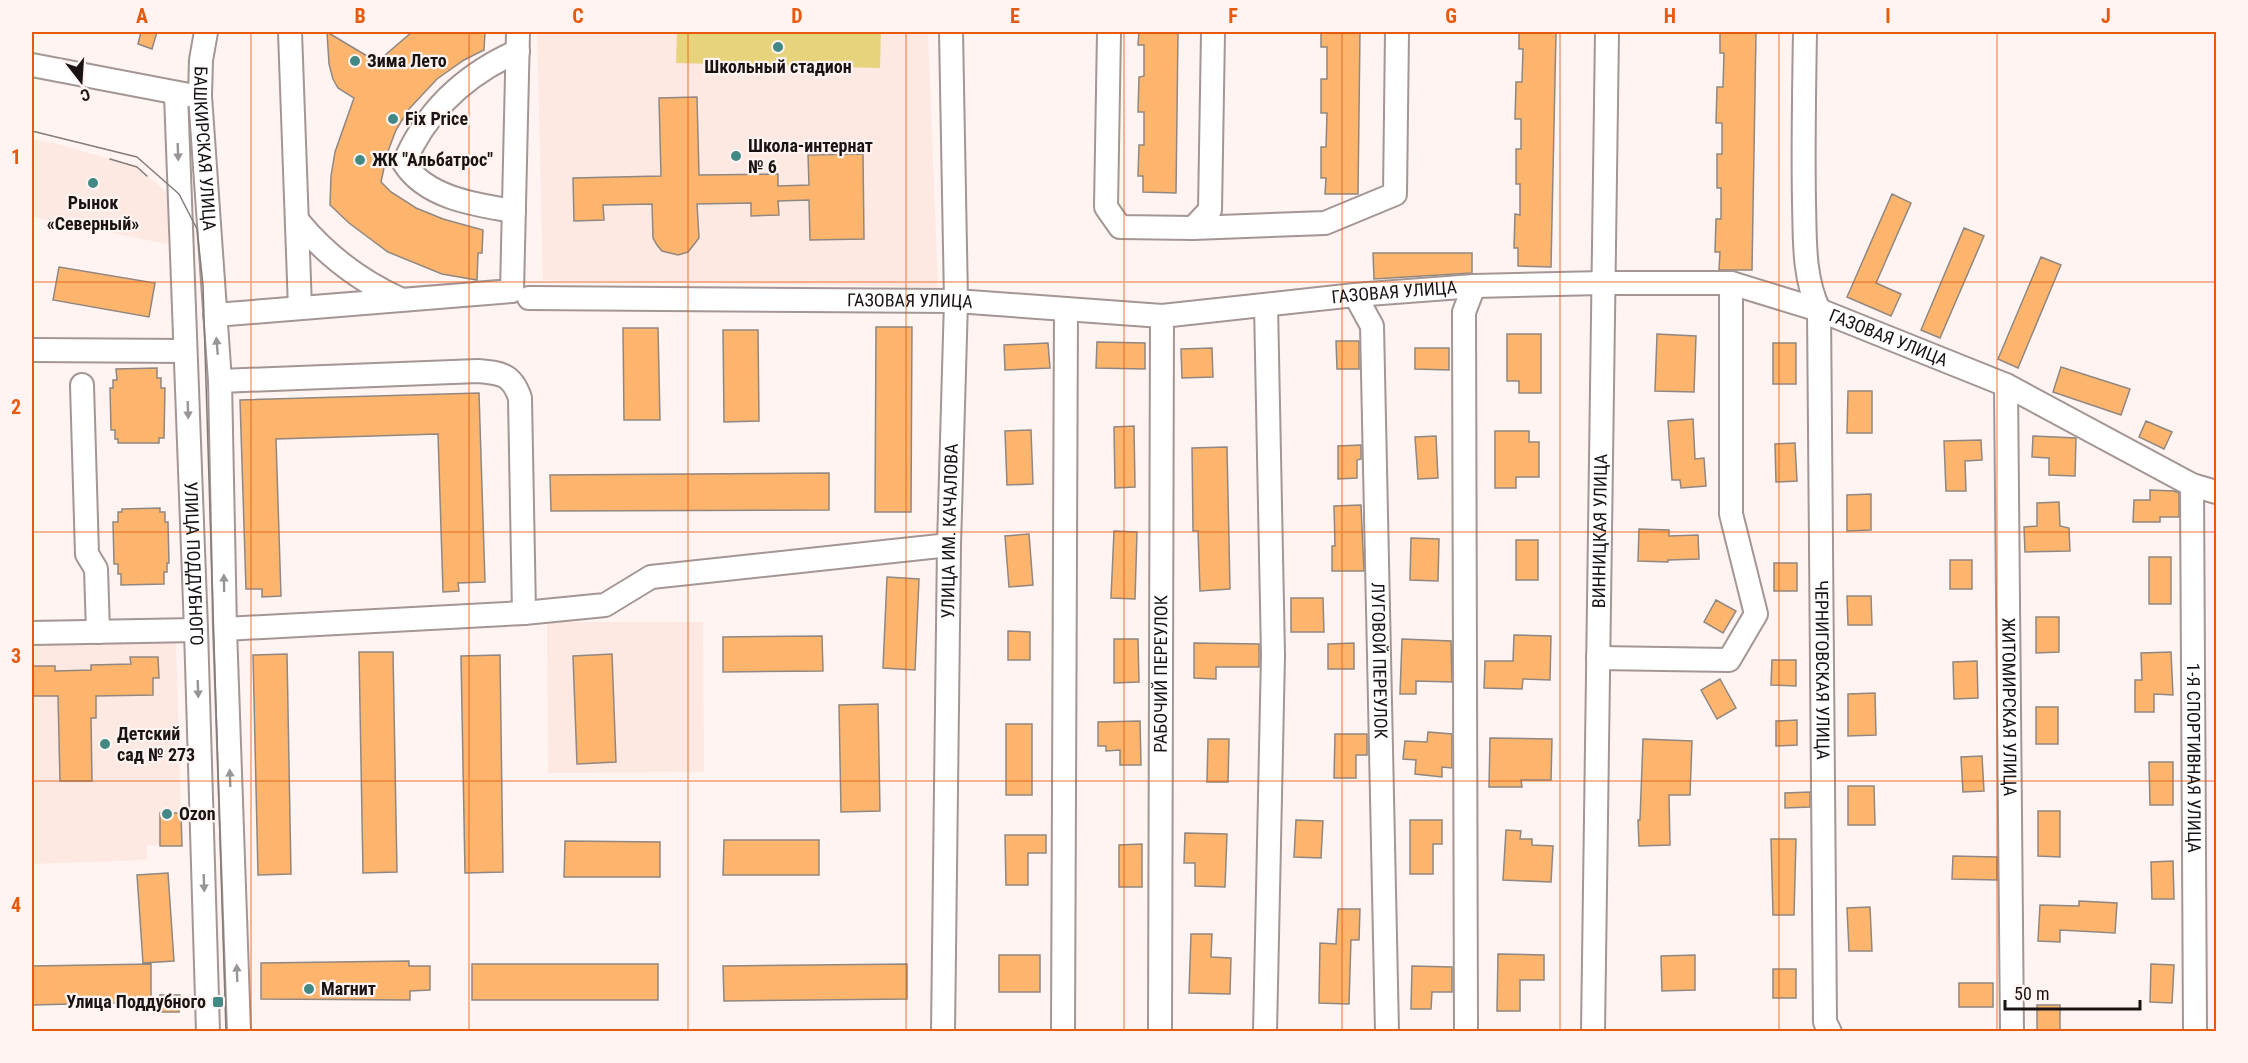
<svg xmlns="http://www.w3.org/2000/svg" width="2248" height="1063" viewBox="0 0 2248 1063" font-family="'Roboto Condensed',sans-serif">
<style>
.built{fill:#fee8e2}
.green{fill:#e8d37d}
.building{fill:#fdb56e;stroke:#908780;stroke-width:1.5}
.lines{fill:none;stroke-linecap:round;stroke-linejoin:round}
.minor-casing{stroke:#a39694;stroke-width:26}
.minor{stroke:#fff;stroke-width:22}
.tram{stroke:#837b79;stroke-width:1.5}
.oneway{fill:#989595}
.grid{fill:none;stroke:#e8590c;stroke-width:1.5;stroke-opacity:0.55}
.poi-dot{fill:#428985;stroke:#fff4f1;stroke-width:2}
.labels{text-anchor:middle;stroke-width:4.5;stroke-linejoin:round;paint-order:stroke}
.poi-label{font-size:18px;font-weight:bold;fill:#191413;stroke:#fff4f1;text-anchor:start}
.street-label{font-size:18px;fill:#191413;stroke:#fff4f1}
.neatline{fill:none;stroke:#e8590c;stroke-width:2}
.grid-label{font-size:20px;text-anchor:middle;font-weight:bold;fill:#e8590c}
</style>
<rect width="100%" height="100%" fill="#fff4f1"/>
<path class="built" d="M537,32H928L938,287L543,280Z
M32,139L58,144L137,167L173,198L167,244L32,217Z
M547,622H703L704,772L548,773Z
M176,642L182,844L147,845V860L32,864V645Z"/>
<path class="green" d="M677,32H881L880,68L676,63Z"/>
<path class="building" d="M141,32H157L152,49L138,44Z
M327,32L377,62L412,32H485L484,50L464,60L437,79L409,109L396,130L387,154L381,182L391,192L416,208L443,219L483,230L482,253H478L477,280L442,274L388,252L349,223L330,205L331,176L335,152L354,98L338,88L333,79L329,64Z
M1139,32H1178L1176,193L1143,192V176H1138L1139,145H1144V112H1138L1139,77L1144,76V45H1138Z
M1321,32H1360L1358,194H1325L1326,178H1321V147H1326L1327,113H1321V79H1327V47H1321Z
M1519,32H1556L1551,267L1518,266V248H1514L1515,214L1520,215V184H1516V149H1521V119H1515L1516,82H1522L1523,49H1519Z
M1720,32H1756L1752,270H1719L1720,252H1715L1716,219H1721V188H1717V154H1722V123H1716L1717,87H1723L1724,53H1720Z
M697,97L699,175L778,174V186L809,185L808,155L863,154L864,239L810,240L809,200L778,201L779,215L751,216V203L697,204L699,238L688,252L678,255L662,251L657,245L653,238L652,204L603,205L604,220L574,221L573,178L661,176L659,98Z
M1892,194L1911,203L1876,283L1901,294L1891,316L1847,297Z
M1964,228L1984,236L1940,338L1921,330Z
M1373,253H1472V273L1374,279Z
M2041,257L2061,265L2018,368L1998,359Z
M59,267L155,283L149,317L53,300Z
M876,327H912L911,512H875Z
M623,328H658L660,420H624Z
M723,330H758L759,421L724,422Z
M1507,334H1541V393H1519V381H1507Z
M1657,334L1696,336L1694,392L1655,391Z
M1336,341H1359V369H1337Z
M1097,342L1145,343V369L1096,368Z
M1048,343L1050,368L1005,370L1004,345Z
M1773,343H1796V384H1773Z
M1212,348L1213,377L1182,378L1181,349Z
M1415,348H1449V370L1415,369Z
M2061,367L2130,389L2121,415L2053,392Z
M157,368V378H161V388H165L164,438H159V443H118V439H115V430H111L110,388H113V380H117L116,369Z
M1848,391H1872V433H1847Z
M479,393L485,582L458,583L459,591L443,592L438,434L276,439L281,596L262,597V589H246L240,400Z
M1693,419L1695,459L1704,458L1706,486L1681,488L1680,480H1672L1668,421Z
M2146,421L2172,432L2164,449L2139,437Z
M1134,426L1135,487L1115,488L1114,427Z
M1031,430L1033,484L1007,485L1005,431Z
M1495,431H1529V442H1539V477H1516V488H1495Z
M1436,436L1438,478L1418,479L1415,437Z
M2033,436L2076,438L2075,476L2049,475V458L2032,457Z
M1981,440L1982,460L1965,461L1966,491H1946L1944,441Z
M1795,443L1797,481L1776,482L1775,444Z
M1361,445V459L1357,460V478L1338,479V446Z
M1227,447L1230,589L1200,591L1198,531H1193L1192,448Z
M829,473V510L551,511L550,475Z
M2150,490L2174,491L2179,493V517H2160V522H2133L2134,500H2150Z
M1871,494V530L1847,531V495Z
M2059,502L2060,526L2069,528L2070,551L2025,552L2024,527L2037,526V503Z
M1361,505L1364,571H1332V546H1335L1334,506Z
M160,508V512H165V522H168L169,563H167V572H164V584L121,585V574H118V564H114L113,522H118V512H122V509Z
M1639,529L1669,530V536L1698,535L1699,559L1668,560V562L1638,561Z
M1114,531L1137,532L1135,599L1111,598Z
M1029,534L1033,585L1009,587L1005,536Z
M1411,538L1439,539L1438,581L1410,580Z
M1516,540H1538V580H1516Z
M2149,557H2171V604H2149Z
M1950,560H1972V589H1950Z
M1774,563H1797V591H1774Z
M887,577L919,579L915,670L883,668Z
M1847,596H1871L1872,625H1848Z
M1291,598H1323L1324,632H1291Z
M1716,600L1736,611L1723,633L1704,622Z
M2036,617H2059V652L2036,653Z
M1008,631L1030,632V660H1008Z
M1514,635L1551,636L1550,680L1523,679L1522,689L1484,688L1485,661H1513Z
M822,636L823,671L723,672V637Z
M1114,639H1138L1139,682L1114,683Z
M1402,639L1451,641L1452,682L1416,681V694H1400Z
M1194,643L1259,644V667H1216V679L1194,678Z
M1354,643V669H1328V644Z
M359,652H393L397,872L363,873Z
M2171,652L2173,695L2154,694V712H2135V680H2142L2141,653Z
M287,654L291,874L258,875L253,655Z
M612,654L616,762L577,764L573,656Z
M500,655L503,872L465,873L461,656Z
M130,657H158L159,678H153V695L96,696V718H91L92,781H60L58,696H32V666H55V671L91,670V665L131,664Z
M1772,660H1796V686L1771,685Z
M1977,661L1978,698L1954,699L1953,662Z
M1720,679L1736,708L1717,719L1701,690Z
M1875,693L1876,735L1848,736V694Z
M878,704L880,811L841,812L839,705Z
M2036,707H2058V744H2036Z
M1797,720V745L1776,746V721Z
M1140,721L1141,765H1120V750L1106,751V746H1098V722Z
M1006,724H1032V795H1006Z
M1428,732L1452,734V768L1442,767V777L1415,774L1416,760L1403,759L1405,741L1427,742Z
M1335,734H1367V755H1356V778H1334Z
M1490,738L1552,739L1551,780H1521L1522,787H1489Z
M1208,739H1229L1228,782H1207Z
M1643,739L1692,741L1690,795H1669L1670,845L1639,846L1638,820H1640Z
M1982,756L1984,791L1963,792L1961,757Z
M2149,762H2173V805H2150Z
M1848,786H1874L1875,825H1848Z
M1810,792V807L1785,808V793Z
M2038,811H2060V857L2038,856Z
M160,813H181L182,846H160Z
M1296,820L1323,821L1321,858L1294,857Z
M1410,820H1442V844H1433V874H1410Z
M1506,830L1521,831L1520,839H1532V845L1553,846L1551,882L1503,880Z
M1185,833L1227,834L1225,887L1195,886V863H1184Z
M1005,835H1046V853H1028V885H1006Z
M1771,839H1796L1794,915H1773Z
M724,840H819V875H723Z
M565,841L660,842V877H564Z
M1142,844V887H1119V845Z
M1953,856L1997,857V880L1952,879Z
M2173,861L2174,899H2152L2151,862Z
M168,873L174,961L143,963L137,875Z
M2079,901L2117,903L2115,933L2060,930V942L2038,941L2040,905L2079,906Z
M1870,907L1872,951H1849L1847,908Z
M1338,909H1360L1359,940H1351L1349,1004L1319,1003L1320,943L1336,944Z
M1191,934H1212L1211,957L1231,958L1230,994L1189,993Z
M1498,954L1544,955V980H1520V1011H1497Z
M999,955H1040V992H999Z
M1695,955V990L1662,991L1661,956Z
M409,961V966H430V990L410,991V1000L261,999V963Z
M151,964V1002L32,1005V966Z
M472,964H658V1000H472Z
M907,964V999L724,1001L723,966Z
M2151,964L2174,965L2172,1003L2150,1002Z
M1412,966L1452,967V992H1432L1431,1009H1411Z
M1773,969H1796V998H1773Z
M1959,983H1993V1007H1959Z
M160,995H180L179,1012H159Z
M2037,1005H2060V1032H2037Z"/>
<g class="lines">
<defs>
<g id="minor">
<path id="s1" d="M206,32L201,60L200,96L220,381L225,629L239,1032"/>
<path d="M290,32L300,308"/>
<path d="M1109,32L1106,207L1120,227L1193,228L1210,210L1213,32"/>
<path id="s2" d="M1805,32C1804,88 1803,145 1804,202C1805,238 1803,277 1819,310L1825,1022L1830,1032"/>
<path d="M32,65L189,95"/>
<path id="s3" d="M176,94L196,630L208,1032"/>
<path d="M514,211C476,205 426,198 404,163C426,111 466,74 518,51"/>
<path d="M298,221C326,255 360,281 400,299"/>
<path d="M1193,228L1325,223L1395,194L1397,32"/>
<path id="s4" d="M1355,295L1372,326L1387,1032"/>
<path id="s5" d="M529,298L956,301L1162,316L1355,295L1474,286L1603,283H1731L1819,310L2006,385L2192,485L2216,492"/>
<path d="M215,315L512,291L518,32"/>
<path d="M32,350L185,351"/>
<path d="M220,381L478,371C501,373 512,374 520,398L524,613"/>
<path d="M82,385L87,554L96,569L98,632"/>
<path id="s6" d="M2006,385L2012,1032"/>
<path id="s7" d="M2192,485L2195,1032"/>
<path d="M225,629L524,613L605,605L651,577L949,545"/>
<path d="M32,633L196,630"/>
<path d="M1598,658L1729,660L1756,614L1731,514V283"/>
<path id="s8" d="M943,1032L949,545L956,301L951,32"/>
<path d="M1063,1032L1066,309"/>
<path id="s9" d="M1160,1032L1162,316"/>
<path d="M1265,1032L1273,655L1266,305"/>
<path d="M1466,1032L1464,312L1474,286"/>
<path id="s10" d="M1593,1032L1607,32"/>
</g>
</defs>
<use href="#minor" class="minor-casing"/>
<use href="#minor" class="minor"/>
<path class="tram" d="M32,131L137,157L179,194L197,229L203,285L226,1032
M110,159L137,167L147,176"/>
</g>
<defs><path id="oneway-solid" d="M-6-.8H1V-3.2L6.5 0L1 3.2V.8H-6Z" transform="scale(1.5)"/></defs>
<g class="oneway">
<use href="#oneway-solid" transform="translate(178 152) rotate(88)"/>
<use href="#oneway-solid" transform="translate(217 346) rotate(-95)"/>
<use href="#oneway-solid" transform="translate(188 410) rotate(88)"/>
<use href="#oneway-solid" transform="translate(224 583) rotate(-91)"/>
<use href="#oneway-solid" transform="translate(198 689) rotate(88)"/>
<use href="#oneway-solid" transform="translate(230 778) rotate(-92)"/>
<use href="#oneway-solid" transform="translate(204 883) rotate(88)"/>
<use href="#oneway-solid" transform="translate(237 973) rotate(-92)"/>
</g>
<path class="grid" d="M251,32V1032M469,32V1032M688,32V1032M906,32V1032M1124,32V1032M1342,32V1032M1560,32V1032M1779,32V1032M1997,32V1032M32,282H2216M32,532H2216M32,781H2216"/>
<g class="poi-dot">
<circle cx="778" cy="47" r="6"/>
<circle cx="355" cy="61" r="6"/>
<circle cx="393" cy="119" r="6"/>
<circle cx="736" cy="156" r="6"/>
<circle cx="360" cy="160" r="6"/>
<circle cx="93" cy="183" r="6"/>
<circle cx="105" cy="744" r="6"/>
<circle cx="167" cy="814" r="6"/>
<circle cx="309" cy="989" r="6"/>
<rect x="212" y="996" width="12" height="12" rx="3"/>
</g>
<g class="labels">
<g class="poi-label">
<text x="367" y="67">Зима Лето</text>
<text x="778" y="73" text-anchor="middle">Школьный стадион</text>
<text x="405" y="125">Fix Price</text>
<text x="748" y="152">Школа-интернат<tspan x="748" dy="21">№ 6</tspan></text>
<text x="372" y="166">ЖК "Альбатрос"</text>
<text x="93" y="209" text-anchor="middle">Рынок<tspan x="93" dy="21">«Северный»</tspan></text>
<text x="117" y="740">Детский<tspan x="117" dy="21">сад № 273</tspan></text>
<text x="179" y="820">Ozon</text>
<text x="321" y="995">Магнит</text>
<text x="206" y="1008" text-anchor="end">Улица Поддубного</text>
</g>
<g class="street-label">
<text dy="6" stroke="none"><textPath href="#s1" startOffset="117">БАШКИРСКАЯ УЛИЦА</textPath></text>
<text dy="6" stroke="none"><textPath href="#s5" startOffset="867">ГАЗОВАЯ УЛИЦА</textPath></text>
<text dy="6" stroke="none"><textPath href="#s5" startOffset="381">ГАЗОВАЯ УЛИЦА</textPath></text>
<text dy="6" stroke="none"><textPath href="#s5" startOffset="1371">ГАЗОВАЯ УЛИЦА</textPath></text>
<text dy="6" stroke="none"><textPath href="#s8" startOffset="501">УЛИЦА ИМ. КАЧАЛОВА</textPath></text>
<text dy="6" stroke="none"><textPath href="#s10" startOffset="501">ВИННИЦКАЯ УЛИЦА</textPath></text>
<text dy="6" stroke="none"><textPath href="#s3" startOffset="470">УЛИЦА ПОДДУБНОГО</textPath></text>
<text dy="6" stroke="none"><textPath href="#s4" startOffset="370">ЛУГОВОЙ ПЕРЕУЛОК</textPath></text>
<text dy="6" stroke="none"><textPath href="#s2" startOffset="640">ЧЕРНИГОВСКАЯ УЛИЦА</textPath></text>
<text dy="6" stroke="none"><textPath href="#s9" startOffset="358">РАБОЧИЙ ПЕРЕУЛОК</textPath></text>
<text dy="6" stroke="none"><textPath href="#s6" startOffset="322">ЖИТОМИРСКАЯ УЛИЦА</textPath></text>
<text dy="6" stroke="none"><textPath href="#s7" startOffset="273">1-Я СПОРТИВНАЯ УЛИЦА</textPath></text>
</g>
</g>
<rect width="2248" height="1063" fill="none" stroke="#fff4f1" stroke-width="66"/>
<g transform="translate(81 81) rotate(163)" stroke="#fff4f1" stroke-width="4.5" paint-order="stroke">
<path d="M0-4.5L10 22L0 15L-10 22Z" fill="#191413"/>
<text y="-9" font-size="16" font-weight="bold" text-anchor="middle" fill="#191413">С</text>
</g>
<path d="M2005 1000v9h135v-9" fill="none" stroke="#191413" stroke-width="3"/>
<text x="2014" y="1000" font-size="18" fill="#191413" stroke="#fff4f1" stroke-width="4.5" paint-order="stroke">50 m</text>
<rect x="33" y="33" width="2182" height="997" class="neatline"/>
<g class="grid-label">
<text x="142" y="23">A</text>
<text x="360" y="23">B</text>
<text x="578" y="23">C</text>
<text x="797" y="23">D</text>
<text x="1015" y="23">E</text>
<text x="1233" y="23">F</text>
<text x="1451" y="23">G</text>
<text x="1670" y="23">H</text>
<text x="1888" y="23">I</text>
<text x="2106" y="23">J</text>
<text x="16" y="164">1</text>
<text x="16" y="414">2</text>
<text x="16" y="663">3</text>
<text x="16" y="912">4</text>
</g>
</svg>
